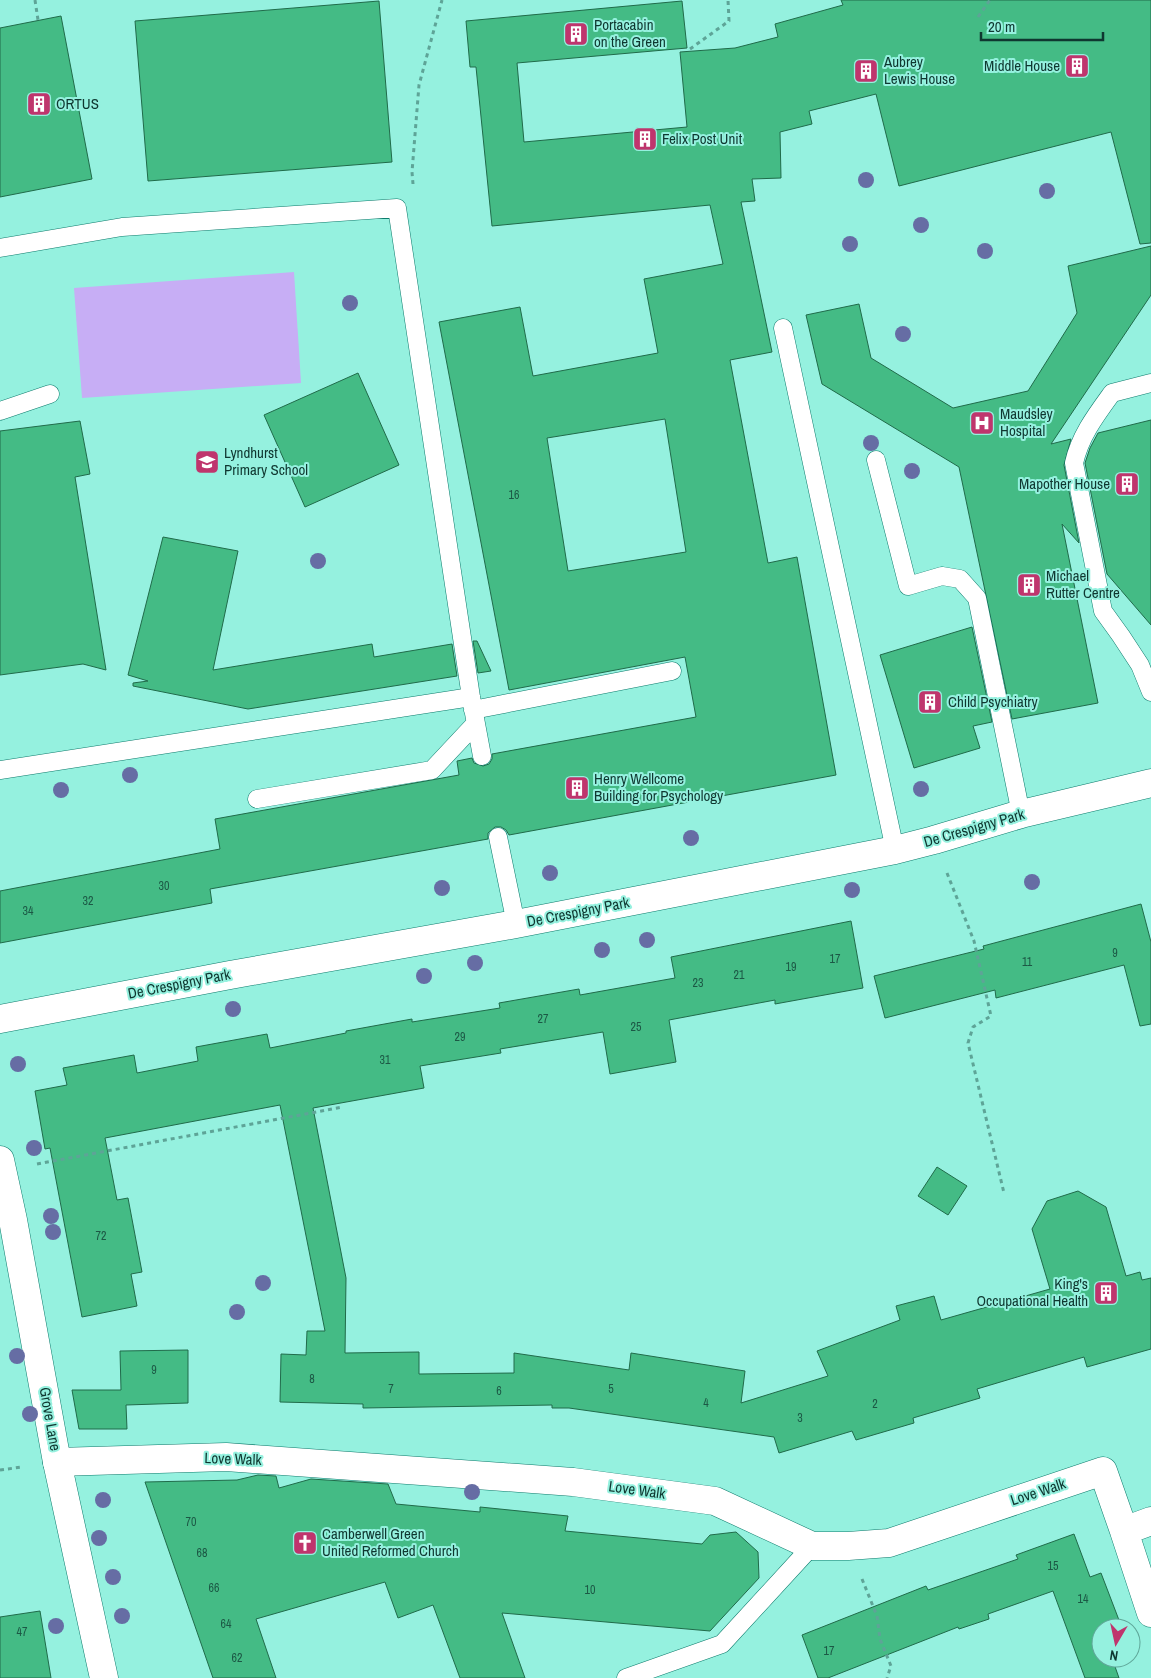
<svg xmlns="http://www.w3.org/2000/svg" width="1151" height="1678" viewBox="0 0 1151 1678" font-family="'Archivo Narrow',sans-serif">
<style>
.green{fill:#c7aef5}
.building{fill:#44bb85;stroke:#206b4a;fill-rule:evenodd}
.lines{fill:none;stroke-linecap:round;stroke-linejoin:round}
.lane-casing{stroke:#0d7b6c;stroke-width:19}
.street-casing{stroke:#0d7b6c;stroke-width:29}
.secondary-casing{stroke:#0d7b6c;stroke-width:29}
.path{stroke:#5ea497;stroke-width:3;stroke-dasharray:4 4;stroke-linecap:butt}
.lane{stroke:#fff;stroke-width:18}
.street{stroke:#fff;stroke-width:28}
.secondary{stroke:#fff;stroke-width:28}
.tree{fill:#666da4}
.labels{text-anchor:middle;stroke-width:4;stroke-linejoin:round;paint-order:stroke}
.number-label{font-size:12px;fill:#1c5845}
.poi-label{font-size:15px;fill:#0f3730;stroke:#95f1df;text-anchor:start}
.street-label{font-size:15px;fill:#0f3730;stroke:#95f1df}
</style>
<rect width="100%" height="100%" fill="#95f1df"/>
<path class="green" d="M294,272L301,383L82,398L74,288Z"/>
<path class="building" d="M841,0H1151V243L1140,244L1111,132L899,186L876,94L809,111L812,124L780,132L781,178L752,179L755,201L741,202L772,352L730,360L768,563L797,557L836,775L509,835L506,830L501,827H495L488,833V839L210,889L212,903L0,943V891L220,849L215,819L459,775L457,761L472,758L474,763L483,766L489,764L492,759V754L696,717L685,657L509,690L439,322L520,307L533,376L658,353L644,279L723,264L710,205L492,226L476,67H470L466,21L682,1L687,48L517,63L524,142L687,127L680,52L735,48L778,37L775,24L843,5ZM665,419L686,552L568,571L547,438Z
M379,1L392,162L148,181L135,21Z
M61,16L92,179L0,197V28Z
M1151,246V295L1051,444L1071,439L1064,465L1079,543L1062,524L1098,703L1012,719L959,467L822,384L806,315L859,304L871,358L953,408L1028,391L1077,313L1068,266Z
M358,373L399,465L305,507L264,415Z
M1151,420V625L1107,574L1085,463L1090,448L1098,433Z
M80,421L90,474L75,477L106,670L83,664L0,675V431Z
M163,537L238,551L213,670L372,644L374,657L452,644L457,676L248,709L133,686V683L148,681L128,675Z
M972,627L992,722L973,726L980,748L914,768L880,655Z
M473,641H477L491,671L478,673Z
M1141,904L1151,942V1024L1140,1026L1124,965L996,998L995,990L885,1018L874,976L984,949L983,946Z
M851,921L863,988L775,1004V1000L669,1020L676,1062L610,1074L603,1032L500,1049L501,1053L420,1066L424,1088L313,1108L346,1278L345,1353L419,1352V1374L514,1373V1353L629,1370L631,1353L745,1371L741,1403L828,1376L817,1351L900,1320L896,1306L934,1296L941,1320L1050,1289L1032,1229L1047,1201L1078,1191L1106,1207L1126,1276L1140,1272L1142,1280L1151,1278V1349L1087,1367L1084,1357L977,1389L980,1398L913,1418L914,1423L856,1440L852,1431L779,1453L774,1437L569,1408H552V1405L363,1408V1404L280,1402L281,1354L306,1355L307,1331H325L280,1105L105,1138L117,1200L128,1198L142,1272L131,1274L137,1306L82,1317L50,1148L45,1149L35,1091L67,1085L63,1068L134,1055L137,1073L198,1061L196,1047L267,1034L270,1048L346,1033V1031L412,1019V1022L500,1008L499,1003L579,989L580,995L675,978L671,957Z
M937,1167L967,1186L948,1215L918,1196Z
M188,1350V1403L126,1405L127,1429H79L72,1390H121L120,1351Z
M258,1475L276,1476L279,1488L311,1479L388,1484L396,1504L480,1512V1507L568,1516L565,1531L702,1544L710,1535L736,1532L758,1552L759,1578L710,1631L502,1613L525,1678H460L433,1605L398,1618L385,1582L256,1619L276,1678H213L145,1482L237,1480Z
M1074,1534L1090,1577L1101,1573L1122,1628H1101V1658H1112L1119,1678H1085L1053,1591L988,1614L989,1619L959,1629L958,1627L828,1678H818L802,1635L926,1586L928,1590L1018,1559L1016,1555Z
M40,1611L51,1678H0V1617Z"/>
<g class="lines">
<defs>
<path id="lane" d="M0,248L122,227L397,208L471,697L482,756
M783,328L895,850
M1151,383L1112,393C1096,415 1080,436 1074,463L1103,611L1121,636L1140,665L1151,692
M0,411L50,394
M876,460L908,586L942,576L960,579L977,598L1021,814
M473,710L672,671
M0,770L471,697
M257,799L432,770L476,723
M498,837L516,924
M626,1678L722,1644L812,1546"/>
<path id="street" d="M0,1019L230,975L516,924L895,850L934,840L1021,814L1151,783
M57,1462L226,1457L573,1482L715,1501L812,1546H848L889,1543L1103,1471L1124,1531L1151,1521
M1124,1531L1151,1613"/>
<path id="secondary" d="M0,1160L13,1220L57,1462L104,1678"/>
</defs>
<use href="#lane" class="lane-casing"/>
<use href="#street" class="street-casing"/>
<use href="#secondary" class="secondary-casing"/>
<path class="path" d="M35,0L38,20
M978,17L990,0
M690,49L729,21L728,0
M413,184L412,172L419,85L442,0
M947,873L974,941L991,1016L973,1027L968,1043L1004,1193
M37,1164L343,1107
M0,1470L22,1467
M862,1579L877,1616L880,1639L891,1666L887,1678"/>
<use href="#lane" class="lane"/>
<use href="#street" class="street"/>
<use href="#secondary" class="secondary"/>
</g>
<g class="tree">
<circle cx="866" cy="180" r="8"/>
<circle cx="1047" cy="191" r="8"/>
<circle cx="921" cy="225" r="8"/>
<circle cx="850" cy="244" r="8"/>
<circle cx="985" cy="251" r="8"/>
<circle cx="350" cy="303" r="8"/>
<circle cx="903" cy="334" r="8"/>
<circle cx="871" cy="443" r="8"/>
<circle cx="912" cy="471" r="8"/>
<circle cx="318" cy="561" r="8"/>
<circle cx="130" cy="775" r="8"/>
<circle cx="921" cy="789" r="8"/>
<circle cx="61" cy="790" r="8"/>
<circle cx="691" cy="838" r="8"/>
<circle cx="550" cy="873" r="8"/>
<circle cx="1032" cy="882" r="8"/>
<circle cx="442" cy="888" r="8"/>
<circle cx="852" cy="890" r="8"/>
<circle cx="647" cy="940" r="8"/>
<circle cx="602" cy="950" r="8"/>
<circle cx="475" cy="963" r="8"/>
<circle cx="424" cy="976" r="8"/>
<circle cx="233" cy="1009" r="8"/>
<circle cx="18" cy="1064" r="8"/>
<circle cx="34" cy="1148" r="8"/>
<circle cx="51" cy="1216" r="8"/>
<circle cx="53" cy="1232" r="8"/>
<circle cx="263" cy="1283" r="8"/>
<circle cx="237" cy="1312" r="8"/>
<circle cx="17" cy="1356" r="8"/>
<circle cx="30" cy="1414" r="8"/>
<circle cx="472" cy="1492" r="8"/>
<circle cx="103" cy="1500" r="8"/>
<circle cx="99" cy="1538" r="8"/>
<circle cx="113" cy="1577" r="8"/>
<circle cx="122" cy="1616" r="8"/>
<circle cx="56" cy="1626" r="8"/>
</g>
<defs>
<symbol id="building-square" viewBox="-11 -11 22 22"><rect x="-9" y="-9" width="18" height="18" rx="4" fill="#bf356d" stroke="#95f1df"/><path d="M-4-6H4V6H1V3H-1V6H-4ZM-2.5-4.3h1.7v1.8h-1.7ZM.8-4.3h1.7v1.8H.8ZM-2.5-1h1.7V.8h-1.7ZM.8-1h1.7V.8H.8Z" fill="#fff"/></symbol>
<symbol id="hospital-square" viewBox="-11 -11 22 22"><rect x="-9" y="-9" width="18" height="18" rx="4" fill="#bf356d" stroke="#95f1df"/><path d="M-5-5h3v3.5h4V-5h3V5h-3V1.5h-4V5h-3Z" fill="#fff"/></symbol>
<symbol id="school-square" viewBox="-11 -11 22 22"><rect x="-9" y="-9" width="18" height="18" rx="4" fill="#bf356d" stroke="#95f1df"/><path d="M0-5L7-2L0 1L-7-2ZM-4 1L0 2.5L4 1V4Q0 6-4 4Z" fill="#fff"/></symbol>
<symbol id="church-square" viewBox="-11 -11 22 22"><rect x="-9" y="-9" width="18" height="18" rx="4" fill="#bf356d" stroke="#95f1df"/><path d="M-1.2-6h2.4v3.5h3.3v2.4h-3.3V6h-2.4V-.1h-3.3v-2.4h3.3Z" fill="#fff"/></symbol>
</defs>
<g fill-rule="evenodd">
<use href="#building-square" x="562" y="20" width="28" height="28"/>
<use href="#building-square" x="1063" y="52" width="28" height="28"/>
<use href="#building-square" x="852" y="57" width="28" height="28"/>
<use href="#building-square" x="25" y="90" width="28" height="28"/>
<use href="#building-square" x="631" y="125" width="28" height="28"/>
<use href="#hospital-square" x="968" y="409" width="28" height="28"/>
<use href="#school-square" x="193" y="448" width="28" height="28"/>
<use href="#building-square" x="1113" y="470" width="28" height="28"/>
<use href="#building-square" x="1015" y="571" width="28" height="28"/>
<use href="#building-square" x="916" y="688" width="28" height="28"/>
<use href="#building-square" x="563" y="774" width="28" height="28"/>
<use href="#building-square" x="1092" y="1279" width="28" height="28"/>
<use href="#church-square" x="291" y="1529" width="28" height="28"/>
</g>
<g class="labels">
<g class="number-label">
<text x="514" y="499">16</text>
<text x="164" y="890">30</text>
<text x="88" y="905">32</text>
<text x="28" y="915">34</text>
<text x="1115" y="957">9</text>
<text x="835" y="963">17</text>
<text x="1027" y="966">11</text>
<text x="791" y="971">19</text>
<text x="739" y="979">21</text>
<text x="698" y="987">23</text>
<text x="543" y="1023">27</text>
<text x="636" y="1031">25</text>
<text x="460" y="1041">29</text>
<text x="385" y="1064">31</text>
<text x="101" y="1240">72</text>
<text x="154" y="1374">9</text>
<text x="312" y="1383">8</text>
<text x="391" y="1393">7</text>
<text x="611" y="1393">5</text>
<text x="499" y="1395">6</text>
<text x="706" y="1407">4</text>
<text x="875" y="1408">2</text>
<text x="800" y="1422">3</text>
<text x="191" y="1526">70</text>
<text x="202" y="1557">68</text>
<text x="1053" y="1570">15</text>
<text x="214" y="1592">66</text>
<text x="590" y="1594">10</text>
<text x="1083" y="1603">14</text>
<text x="226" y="1628">64</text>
<text x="22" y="1636">47</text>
<text x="829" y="1655">17</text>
<text x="237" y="1662">62</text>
</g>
<g class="poi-label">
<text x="594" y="30">Portacabin<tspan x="594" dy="17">on the Green</tspan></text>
<text x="884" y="67">Aubrey<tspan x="884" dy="17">Lewis House</tspan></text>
<text x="1060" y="71" text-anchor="end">Middle House</text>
<text x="56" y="109">ORTUS</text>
<text x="662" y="144">Felix Post Unit</text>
<text x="1000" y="419">Maudsley<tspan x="1000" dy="17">Hospital</tspan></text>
<text x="224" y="458">Lyndhurst<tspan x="224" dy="17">Primary School</tspan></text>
<text x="1110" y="489" text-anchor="end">Mapother House</text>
<text x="1046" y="581">Michael<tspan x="1046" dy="17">Rutter Centre</tspan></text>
<text x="948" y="707">Child Psychiatry</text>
<text x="594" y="784">Henry Wellcome<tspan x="594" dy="17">Building for Psychology</tspan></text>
<text x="1088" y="1289" text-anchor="end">King's<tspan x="1088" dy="17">Occupational Health</tspan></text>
<text x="322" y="1539">Camberwell Green<tspan x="322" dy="17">United Reformed Church</tspan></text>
</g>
<g class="street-label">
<text transform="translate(974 828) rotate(-16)" y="5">De Crespigny Park</text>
<text transform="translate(578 912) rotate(-11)" y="5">De Crespigny Park</text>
<text transform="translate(179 984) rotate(-11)" y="5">De Crespigny Park</text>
<text transform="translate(50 1419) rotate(80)" y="5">Grove Lane</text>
<text transform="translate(233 1459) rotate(2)" y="5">Love Walk</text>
<text transform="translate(637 1490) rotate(8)" y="5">Love Walk</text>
<text transform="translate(1038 1492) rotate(-18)" y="5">Love Walk</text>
</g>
</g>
<g transform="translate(1116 1643) rotate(189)"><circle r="24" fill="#95f1df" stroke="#5fa799"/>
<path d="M0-4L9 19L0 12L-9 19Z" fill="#bf356d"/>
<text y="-8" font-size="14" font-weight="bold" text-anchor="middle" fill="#0f3730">N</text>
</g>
<path d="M981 32v8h122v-8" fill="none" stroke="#0f3730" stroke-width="2.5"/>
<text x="988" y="32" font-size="15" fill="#0f3730" stroke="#95f1df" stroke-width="4" paint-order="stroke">20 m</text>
</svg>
